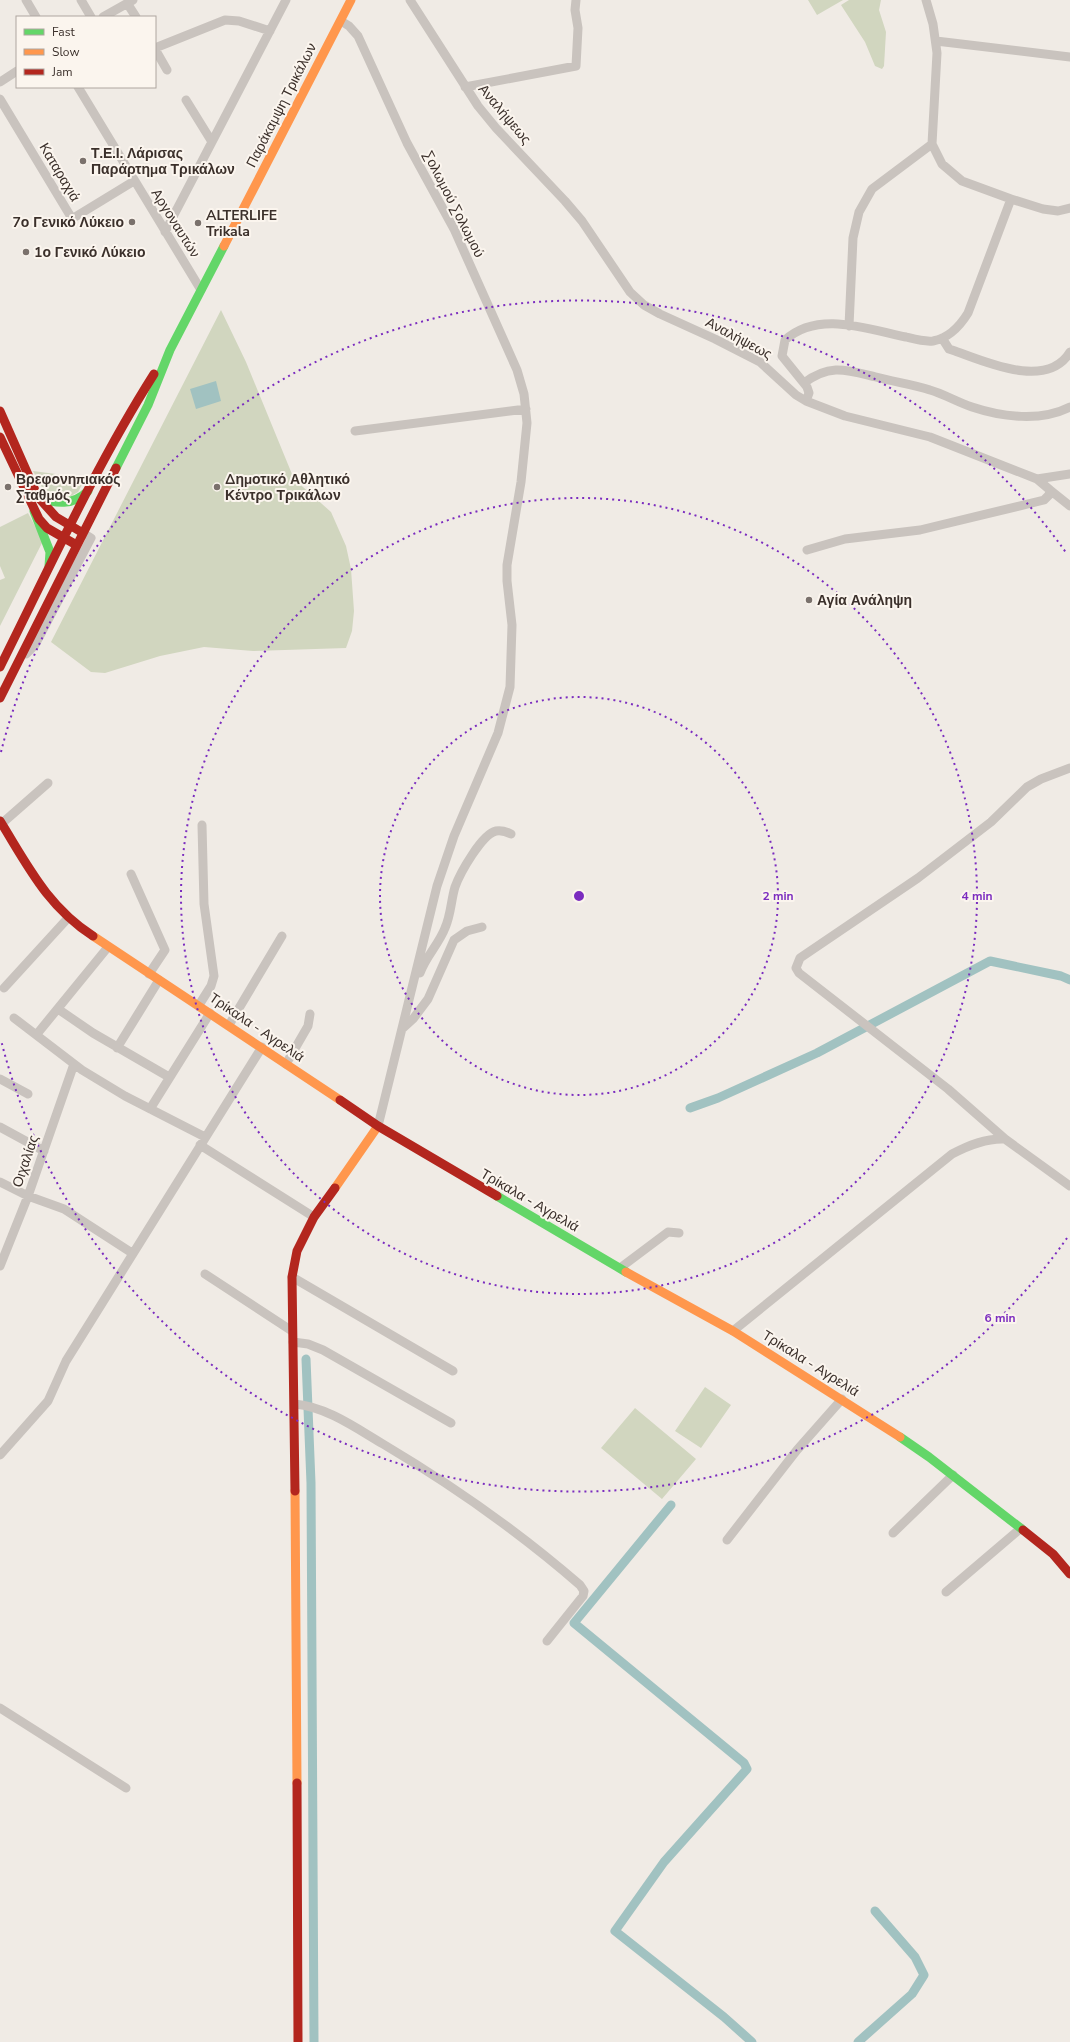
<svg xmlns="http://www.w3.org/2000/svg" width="1070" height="2042" viewBox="0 0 1070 2042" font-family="'Nunito Sans',sans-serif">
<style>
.green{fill:#d1d6bf}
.water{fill:#a1c2c1}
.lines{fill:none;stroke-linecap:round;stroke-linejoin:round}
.canal{stroke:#a1c2c1;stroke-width:9}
.street{stroke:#c9c3be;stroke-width:9}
.fast{stroke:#63d668;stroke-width:9}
.slow{stroke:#ff974d;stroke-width:9}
.jam{stroke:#b3261e;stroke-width:9}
.ring{fill:none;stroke:#7b2cbf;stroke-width:2;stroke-dasharray:2 4}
.poi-dot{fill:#7a716c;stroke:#fbf5ee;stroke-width:1.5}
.labels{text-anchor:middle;stroke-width:4;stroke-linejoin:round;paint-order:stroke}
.street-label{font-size:14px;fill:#3b302b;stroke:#fbf5ee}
.poi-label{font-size:14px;font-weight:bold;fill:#3b302b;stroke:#fbf5ee;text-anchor:start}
.centre{fill:#7b2cbf;stroke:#fbf5ee;stroke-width:2}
.ring-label{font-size:12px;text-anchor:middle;font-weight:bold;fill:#7b2cbf;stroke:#fbf5ee;stroke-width:4;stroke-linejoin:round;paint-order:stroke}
</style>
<rect width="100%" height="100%" fill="#f0ebe5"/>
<path class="green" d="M808,0H843L817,15Z
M849,0H881L879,10L886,32L884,66L882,69L875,66L865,42L841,5Z
M221,310L246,362L294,479L331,512L346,546L351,569L354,611L352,631L346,648L253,651L204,647L160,656L105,673L91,672L51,642Z
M33,471L86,478L78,492L66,499L45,493Z
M28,513L43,541L0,626V580L5,578L0,566V527Z
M705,1387L731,1405L701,1448L675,1431Z
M635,1408L696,1459L662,1499L601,1448Z"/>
<path class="water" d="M216,381L221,401L196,409L190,389Z"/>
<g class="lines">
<path class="canal" d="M690,1108L718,1098L817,1053L990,961L1061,976L1070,980
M306,1359L311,1483L314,2042
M671,1505L574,1623L744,1763L747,1769L664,1862L615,1931L724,2017L752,2042
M858,2042L912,1994L924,1975L915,1957L875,1911"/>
<path class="street" d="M26,0L36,17
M81,0L91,17
M410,0L478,106L496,128L565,201L582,221L630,292L644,305L660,314L715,339L760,362L796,395L806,401L845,416L930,437L1037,479L1050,490L1049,495L1044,500L920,530L845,539L807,550
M926,0L933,24L937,53L932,144L942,164L962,181L1011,199L1043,209L1058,211L1070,208
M127,3L136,17
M103,17L133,0
M341,21L349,26L358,36L407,143L454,229L517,370L524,394L527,423L521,482L507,565V581L512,625L510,687L498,733L454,836L437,886L378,1126
M936,41L1070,57
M155,48L225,20L239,21L270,31
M155,49L167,70
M0,82L17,71
M78,87L201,290
M465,87L576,66L578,28L575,10L576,0
M0,99L71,217H75L134,181
M186,100L212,142
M165,232L286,0
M849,326L853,238L859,212L872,189L932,144
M942,338L949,349L955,351C986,362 1047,390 1070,352
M804,383C830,363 847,370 876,377C894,382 912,384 930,390C944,394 957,402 972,407C1002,417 1041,422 1070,407
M806,401L809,393L807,387L782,356L785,340C818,310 867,329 906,337C914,339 924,342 933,341C949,338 960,326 968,313L1011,199
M355,431L526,409
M1037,479L1070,474
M1050,490L1070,506
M26,654L35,645L91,538L83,533
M1070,768L1041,779L1027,787L991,822L918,878L800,958L796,968L799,973L948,1089L1005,1139L1070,1186
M0,825L48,783
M131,874L165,950L149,974
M420,973C426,956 439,944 445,928C451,915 451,900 455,887C460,873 482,834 496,831C501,830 507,832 511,834
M4,988L68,918
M199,1005L211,986L214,976L204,904L202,825
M58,1009L93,1033L169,1077
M14,1018L82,1070L125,1096L205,1137
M229,1025L282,936
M402,1029L413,1019L428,999L454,940L467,931L482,927
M37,1034L108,947
M117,1048L159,980
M286,1064L308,1026L310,1014
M0,1079L28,1094
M150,1109L210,1013
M0,1127L44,1151
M200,1145L314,1217
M0,1182L28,1196L64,1209L132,1253
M0,1266L28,1196L74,1064
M620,1268L668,1232L679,1233
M205,1274L292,1331
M292,1277L453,1371
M733,1331L952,1154C969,1145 986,1138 1005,1139
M293,1342L308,1344L323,1350L451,1423
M295,1404C327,1407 356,1428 383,1444C452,1485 519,1532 580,1585L584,1591L583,1596L547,1641
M0,1455L48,1401L66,1361L262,1047
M893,1533L953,1475
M727,1540L797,1450L842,1399
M946,1592L1021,1528
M0,1708L126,1788"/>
<path class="fast" d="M116,468L148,405L170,350L224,246
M38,497C56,504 73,506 88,491
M34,511L50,552L49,566
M497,1196L626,1272
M900,1437L929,1457L1023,1530"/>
<path class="slow" d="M224,246L351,0
M93,936L340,1100
M335,1188L378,1126
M626,1272L733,1331L900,1437
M295,1491L297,1783"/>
<path class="jam" d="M0,411L38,497L56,517L83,533
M0,437L39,519L47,528L73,543
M0,667C49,569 95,467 154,374
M0,698L116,468
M0,821C28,866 47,906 93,936
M340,1100L378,1126L497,1196
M295,1491L292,1277L297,1251L314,1217L335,1188
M1023,1530L1053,1554L1070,1574
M297,1783L298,2042"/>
</g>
<g class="ring">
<circle cx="579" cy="896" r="199"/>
<circle cx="579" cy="896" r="398"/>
<path d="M1067 1238A596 596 0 0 1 1 1040M1 752A596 596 0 0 1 1067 554"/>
</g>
<g class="poi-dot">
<circle cx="83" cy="161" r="4"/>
<circle cx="132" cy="222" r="4"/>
<circle cx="198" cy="223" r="4"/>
<circle cx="26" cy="252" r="4"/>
<circle cx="8" cy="487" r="4"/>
<circle cx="217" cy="487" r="4"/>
<circle cx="809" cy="600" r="4"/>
</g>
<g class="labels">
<g class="street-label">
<text transform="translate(281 105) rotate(-63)" y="5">Παράκαμψη Τρικάλων</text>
<text transform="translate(505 114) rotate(50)" y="5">Αναλήψεως</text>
<text transform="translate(60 172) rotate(59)" y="5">Καταραχιά</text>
<text transform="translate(454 204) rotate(63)" y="5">Σολωμού Σολωμού</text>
<text transform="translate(176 223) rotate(58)" y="5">Αργοναυτών</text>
<text transform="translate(739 338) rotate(28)" y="5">Αναλήψεως</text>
<text transform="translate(257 1027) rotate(34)" y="5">Τρίκαλα - Αγρελιά</text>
<text transform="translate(25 1161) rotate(-71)" y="5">Οιχαλίας</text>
<text transform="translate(530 1200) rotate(30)" y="5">Τρίκαλα - Αγρελιά</text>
<text transform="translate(811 1363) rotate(32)" y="5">Τρίκαλα - Αγρελιά</text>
</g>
<g class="poi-label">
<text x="91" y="158">Τ.Ε.Ι. Λάρισας<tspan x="91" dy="16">Παράρτημα Τρικάλων</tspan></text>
<text x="206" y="220">ALTERLIFE<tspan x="206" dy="16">Trikala</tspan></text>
<text x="124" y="227" text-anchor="end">7ο Γενικό Λύκειο</text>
<text x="34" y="257">1ο Γενικό Λύκειο</text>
<text x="16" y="484">Βρεφονηπιακός<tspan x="16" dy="16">Σταθμός</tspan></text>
<text x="225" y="484">Δημοτικό Αθλητικό<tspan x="225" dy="16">Κέντρο Τρικάλων</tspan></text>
<text x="817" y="605">Αγία Ανάληψη</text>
</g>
</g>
<circle cx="579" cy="896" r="6" class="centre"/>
<g class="ring-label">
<text x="778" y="900">2 min</text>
<text x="977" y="900">4 min</text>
<text x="1000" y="1322">6 min</text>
</g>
<rect x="16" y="16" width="140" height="72" fill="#fbf5ee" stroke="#aea6a0"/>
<rect x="24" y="29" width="20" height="6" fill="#63d668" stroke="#aea6a0"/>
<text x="52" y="36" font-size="12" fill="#3b302b">Fast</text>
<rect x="24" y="49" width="20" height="6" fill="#ff974d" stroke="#aea6a0"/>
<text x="52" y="56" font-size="12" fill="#3b302b">Slow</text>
<rect x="24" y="69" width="20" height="6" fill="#b3261e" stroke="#aea6a0"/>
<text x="52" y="76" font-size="12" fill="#3b302b">Jam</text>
</svg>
